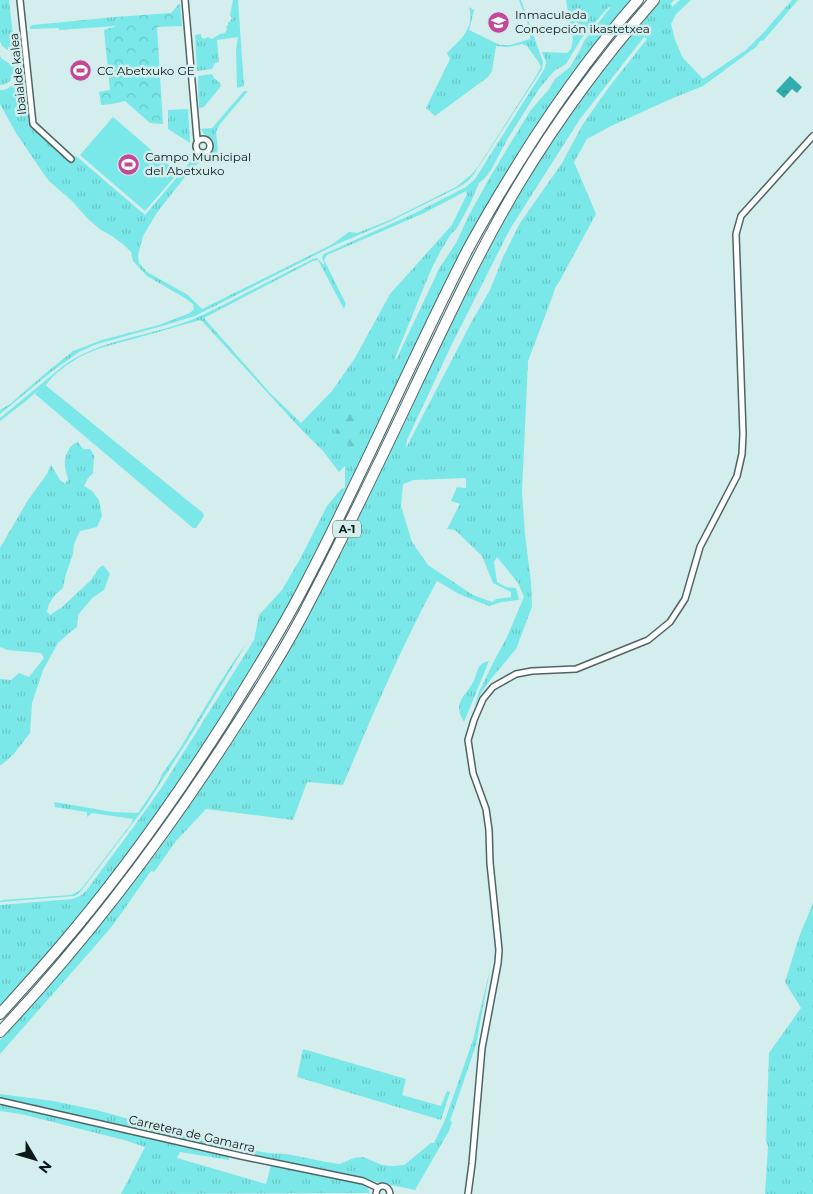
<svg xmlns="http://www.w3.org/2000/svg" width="813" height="1194" viewBox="0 0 813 1194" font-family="Montserrat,sans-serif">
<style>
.grass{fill:url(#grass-tufts);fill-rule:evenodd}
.forest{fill:url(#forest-firs)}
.park{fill:url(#park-crowns)}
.garden{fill:#7ae8e8}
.water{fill:url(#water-ripples)}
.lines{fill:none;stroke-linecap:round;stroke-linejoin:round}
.street-casing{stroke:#4f6565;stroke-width:8}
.highway-casing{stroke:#4f6565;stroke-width:12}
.street{stroke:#fff;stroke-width:5}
.highway{stroke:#fff;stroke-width:10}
.labels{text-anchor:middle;stroke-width:5;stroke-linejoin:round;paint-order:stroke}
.shield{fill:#d4eded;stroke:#4a5858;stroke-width:1}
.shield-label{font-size:11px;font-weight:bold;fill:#0f1818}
.poi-label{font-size:12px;fill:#0f1818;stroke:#d4eded;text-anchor:start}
.street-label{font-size:12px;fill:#0f1818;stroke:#d4eded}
</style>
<defs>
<pattern id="grass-tufts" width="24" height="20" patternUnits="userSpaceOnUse" patternTransform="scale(1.25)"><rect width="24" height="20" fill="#7ae8e8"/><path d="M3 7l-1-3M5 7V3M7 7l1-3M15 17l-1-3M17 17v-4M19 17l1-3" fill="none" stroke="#68c6c6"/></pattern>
<pattern id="forest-firs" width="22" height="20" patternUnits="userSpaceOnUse" patternTransform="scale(1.25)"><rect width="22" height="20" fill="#7ae8e8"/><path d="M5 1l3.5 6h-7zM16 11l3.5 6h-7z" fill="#68c6c6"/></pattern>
<pattern id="park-crowns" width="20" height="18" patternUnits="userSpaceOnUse" patternTransform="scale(1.25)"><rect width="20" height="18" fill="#7ae8e8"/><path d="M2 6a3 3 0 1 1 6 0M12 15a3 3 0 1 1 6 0" fill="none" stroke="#68c6c6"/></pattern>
<pattern id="water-ripples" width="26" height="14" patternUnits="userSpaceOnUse" patternTransform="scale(1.25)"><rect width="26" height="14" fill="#30adae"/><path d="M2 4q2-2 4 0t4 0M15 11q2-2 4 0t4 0" fill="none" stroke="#278c8d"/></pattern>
</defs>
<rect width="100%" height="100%" fill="#d4eded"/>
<path class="grass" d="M0,0H9L13,35H21L23,52L12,53L2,46L0,41Z
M233,0H238L244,86L237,88L236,51L238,37L217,40L219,62L215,63L212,69L197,71L195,35L201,34V37L204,39L208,37L212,39L220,34L225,33L227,29L226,27L228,25V22H230L232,18L230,15Z
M519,0H521L543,62L542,69L474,174L468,181L459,187L389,222L335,245L195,316L162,326L97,344L79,352L55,369L0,414V410L10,404L47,372L73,351L102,340L159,325L190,313L194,309L193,304L185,298L147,276L133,261L131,252L124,245L112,236L101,230L88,219L72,201L49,181L39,167L16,133L0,104V90C13,91 17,77 21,66L24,67L29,121L32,128L70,162L76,156L145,215L195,156C199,157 204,159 208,157C210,156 212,153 213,150C217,142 211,137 204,134L201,129L212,128L244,91H248L220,124L216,132L218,149L217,153L213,157L202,161L193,167L173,192L156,214L143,236L138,255L139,263L147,272L188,295L202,309L331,245L349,232L357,233L390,220L456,187L471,175L478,167L536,76L541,67L538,61L527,46L522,44L508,47L496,46L492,71L488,77L435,116L426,108L450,59L447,53C461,39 475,28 469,7L474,10L469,30L500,45H510L530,39V30Z
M566,0H632L567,82L526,141L500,183L288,606L242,684L207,740L155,817L107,880L55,945L0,1007V905L72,899L80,896L86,891L135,825L162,787L254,640L259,615L282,590L300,559L327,506L341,489L345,488V466L339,472L323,451L298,426L202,321L200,320C181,325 163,331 144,336C113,345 88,348 62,369C56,373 50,379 46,385H44L26,401L0,421V418L63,366C100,339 148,337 191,320C208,313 225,304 242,295C266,283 289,271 313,259L317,258L325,266L322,257L324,254L415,213L466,187L475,179L482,168L545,68L546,62L542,52L567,53L571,49L573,39ZM610,6V8L584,41L580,50L570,67L555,79L549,89L530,111L490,177L469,215L456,243L440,267L396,360L395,358L430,272L440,252L451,234L457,228L470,204L479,183L485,178L491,170L508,138L539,89L554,71L566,64L581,39L605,11ZM466,191L467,194L452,225L390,294L355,358L332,391L301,423L270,393L204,318L313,261L318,260L344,309L346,304L324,260L327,255L424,213Z
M661,0H674L671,3L672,7L680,0H691L676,14L671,24L675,40L683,58L703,79L746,50L764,32L792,0H798L763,41L761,40L756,47L703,86L673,98L611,126L587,139L574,162L596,214L559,282L555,288L553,295L528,361L522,492L525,534L531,582L532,607L516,649L490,680L481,693L474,708L479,692L494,661L507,637L524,597L518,583L497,557L494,562L497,582L506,587L516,588L519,599L518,600L502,602L489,606L459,594L437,581C401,647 372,716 343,785L307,782L293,820L206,809L176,841L154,872L151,871L113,925L95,946L0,1054V1040C51,986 99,928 144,869C166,841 185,812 205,783C241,731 274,679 304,624C343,549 381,473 417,396C444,339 471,283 500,229C515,201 530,174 547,148C582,96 621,48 661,0ZM644,37L647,39L609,87L583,124L562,163L520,223L503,257L490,290L472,321L406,448L407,440L451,346L510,229L580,119ZM466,478V488L457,487L451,501L460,504L447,529L455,530L482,556L493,583L511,592V597L496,599L492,602L473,595L428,565L412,542L401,506L403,484L414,480Z
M115,17L116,26L59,30V28L30,29V26L33,25Z
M0,55L1,58L16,68C13,77 10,85 0,85Z
M212,74L214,78L220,83L221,86L204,107L199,108L198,76Z
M188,109L190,143L168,129V110Z
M78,442L83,449H90L94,455L93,473L88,478L84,486L92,491L99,500L102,516L97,527L80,531L74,544L73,554L66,574L63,588L55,595L49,604L47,612L50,615L62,607L91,580L99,568L103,565L110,574L104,590L92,598L78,615L77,627L68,634L58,643L43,670L32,703L30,733L13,755L1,765H0V679L11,680L19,673L29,677L44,658L41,653L7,650L0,647V548L28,500L47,474L51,465L60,480L65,484L68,479C67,475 65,470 65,466C64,457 69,444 78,442Z
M247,643L188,740L145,807L81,891L75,896L0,902V901L3,900L71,895L77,892L82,888L131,824L133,819L92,813L87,817V812L55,807L54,802L113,812L138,813L159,782L162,774L179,750L219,684L236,658Z
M489,661L464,722C461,717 459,713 459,707C460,697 469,691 473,682C476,678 476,672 479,667C482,663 485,662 489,661Z
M813,903V1194H765L768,1146L766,1141L769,1053L801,1008L785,982L799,937Z
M490,969L476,1045L450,1121L452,1122L449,1131L415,1190L234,1152L0,1099V1094L53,1101L96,1110L220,1144L268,1153L287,1154L326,1162L340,1164L354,1158L363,1157L382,1165L393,1166L404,1165L431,1143H434L445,1120L473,1040Z
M303,1049L406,1079L402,1095L441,1106L447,1091L450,1092L441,1120L297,1077Z
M0,1103C77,1119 153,1139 229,1156V1160L180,1152L177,1158L266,1184L271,1165L357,1183L367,1187L370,1193L121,1194L145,1147L124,1140L21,1114L0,1111Z"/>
<path class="forest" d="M348,414L355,416L356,423H355L354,426L363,429L355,447L363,453L356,465H353L355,457L347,451L350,444L337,434C337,424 339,419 348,414Z"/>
<path class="park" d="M180,4L182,26L157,27L163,124L150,123L125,101L112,104L101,105L99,92L110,90L104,30L116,26L115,17L171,13L178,5Z"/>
<path class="garden" d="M113,117L178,173L145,211L80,155Z
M44,384L203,513L204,516L196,528H193L35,394Z"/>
<path class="water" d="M790,76L802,87L797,93L792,89L784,98L776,91Z"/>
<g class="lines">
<defs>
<path id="street" d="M20,0L33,124L71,159
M185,0L197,139L199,140
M196 146a7 7 0 1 1 14 0a7 7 0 1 1-14 0Z
M0,1101L241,1156L363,1181L378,1188
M376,1194C377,1183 389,1184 390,1194
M468,1194L472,1164L482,1048L498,963L499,950L490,863L489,830L486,809L473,773L468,740L474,720L483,699L493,687L516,674L532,671L576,669L648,640L670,622L685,599L700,547L737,476L742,454L743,434L736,234L741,216L813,136"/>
<path id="highway" d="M0,1014C19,993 38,972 56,951C118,879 173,802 224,722C251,679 278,636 301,592C361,479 410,362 468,249C488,212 510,176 533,140C565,91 599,44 638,0
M0,1032C86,941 162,840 230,735C259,690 288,645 312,597C348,528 382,457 415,387C448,318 480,249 519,184C558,119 604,57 654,0"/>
</defs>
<use href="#street" class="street-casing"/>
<use href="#highway" class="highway-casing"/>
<use href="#street" class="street"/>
<use href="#highway" class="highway"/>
</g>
<defs>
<symbol id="school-disc" viewBox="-11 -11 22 22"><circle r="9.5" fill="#c24899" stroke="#d4eded"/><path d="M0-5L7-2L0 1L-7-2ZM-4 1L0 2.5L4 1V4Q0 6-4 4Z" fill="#fff"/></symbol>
<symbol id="stadium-disc" viewBox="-11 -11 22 22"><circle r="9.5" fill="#c24899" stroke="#d4eded"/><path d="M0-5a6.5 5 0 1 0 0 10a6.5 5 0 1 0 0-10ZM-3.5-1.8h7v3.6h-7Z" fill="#fff"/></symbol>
</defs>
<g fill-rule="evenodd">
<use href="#school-disc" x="486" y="10" width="25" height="25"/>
<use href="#stadium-disc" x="68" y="58" width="25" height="25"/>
<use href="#stadium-disc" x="116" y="152" width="25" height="25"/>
</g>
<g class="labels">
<rect class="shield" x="333" y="520.5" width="28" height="17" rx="4"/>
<g class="shield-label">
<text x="347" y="533">A-1</text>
</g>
<g class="poi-label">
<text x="515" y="19">Inmaculada<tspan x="515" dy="14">Concepción ikastetxea</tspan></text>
<text x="97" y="75">CC Abetxuko GE</text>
<text x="145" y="161">Campo Municipal<tspan x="145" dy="14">del Abetxuko</tspan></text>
</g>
<g class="street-label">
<text transform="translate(18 74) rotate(-96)" y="4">Ibaialde kalea</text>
<text transform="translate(192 1134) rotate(13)" y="4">Carretera de Gamarra</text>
</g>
</g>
<g transform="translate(35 1159) rotate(128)" stroke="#d4eded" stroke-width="4" paint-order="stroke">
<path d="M0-4L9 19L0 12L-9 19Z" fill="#0f1818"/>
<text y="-8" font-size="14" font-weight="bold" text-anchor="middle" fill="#0f1818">N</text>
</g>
</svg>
